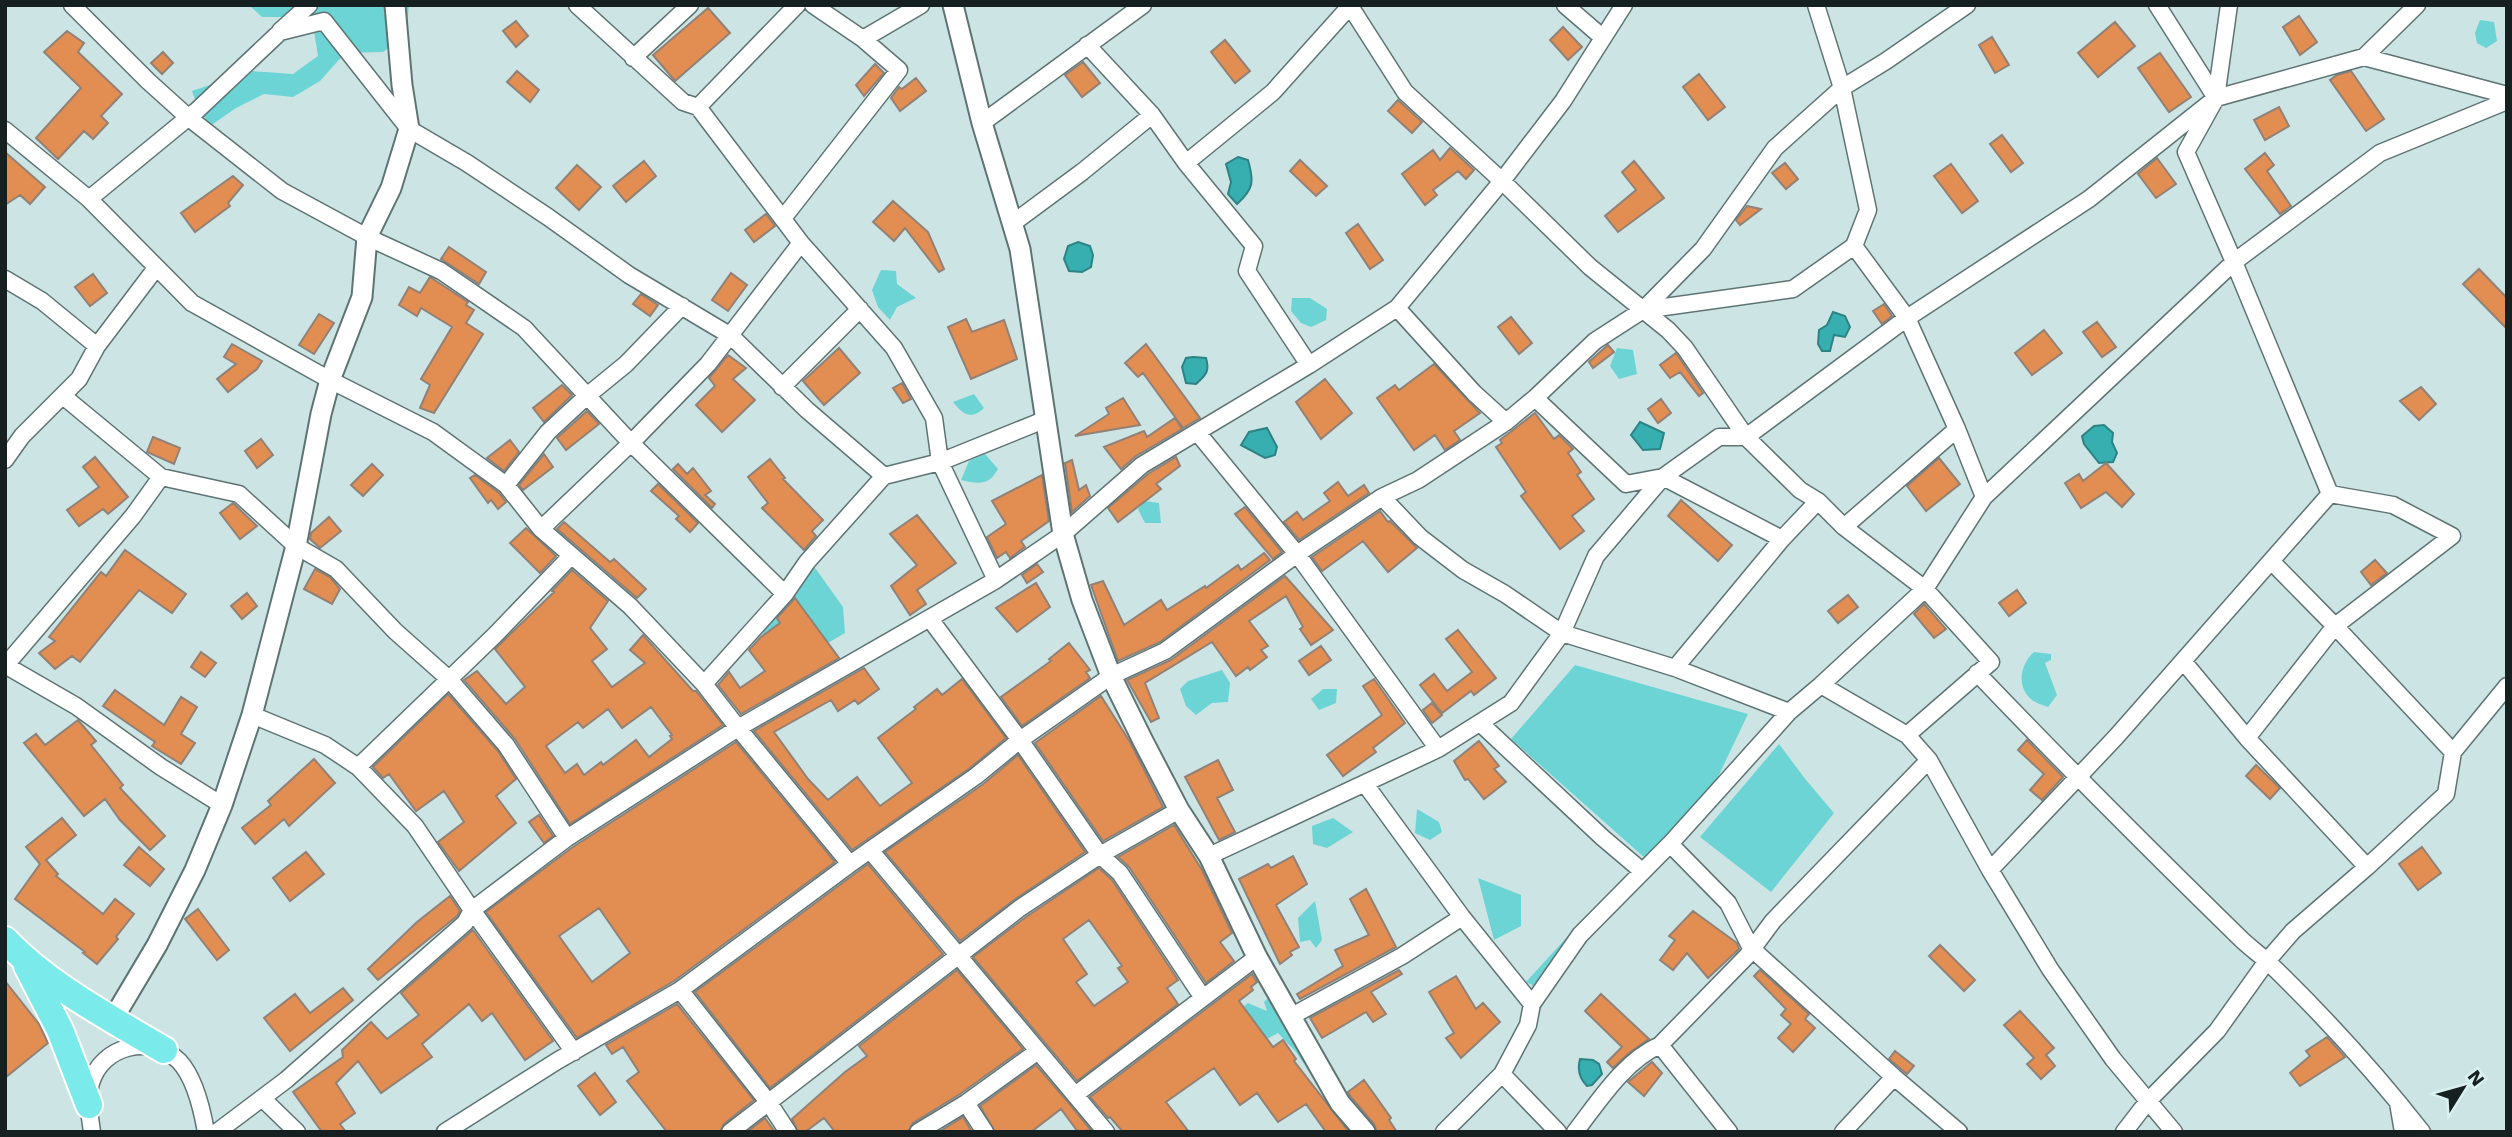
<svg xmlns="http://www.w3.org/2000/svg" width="2512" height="1137" viewBox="0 0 2512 1137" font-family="'Work Sans',sans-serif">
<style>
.green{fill:#6cd4d4}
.water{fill:#37aeaf;stroke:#2d8384;stroke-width:2}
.building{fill:#e28d51;stroke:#918176;stroke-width:2;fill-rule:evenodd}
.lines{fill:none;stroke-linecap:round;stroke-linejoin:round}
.minor-casing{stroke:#5e7474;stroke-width:19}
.tertiary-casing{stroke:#5e7474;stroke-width:23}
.trunk-casing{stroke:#fff;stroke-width:30}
.minor{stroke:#fff;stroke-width:16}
.tertiary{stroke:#fff;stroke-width:19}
.trunk{stroke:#7beaeb;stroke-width:26}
</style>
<rect width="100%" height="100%" fill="#cce4e4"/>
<path class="green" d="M249,5H409L406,35L383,52L345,53L320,81L293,97L264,94L236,108L210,126L197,105L192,91L251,71L293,74L318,56L314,31L303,17H262Z
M2480,20L2494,22L2497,41L2486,48L2477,43L2475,33Z
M881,270L896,271L897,284L916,298L897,307L890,320L878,307L872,290Z
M1292,298H1310L1327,309L1326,320L1311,327L1301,323L1291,311Z
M1617,348L1633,350L1637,374L1619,379L1610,366Z
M974,394L984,408C971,420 963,415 953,402Z
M985,454L998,469C989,486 978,484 961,480L969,461Z
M1145,501L1159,503L1161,523H1145L1138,509Z
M813,565L843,607L845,633L809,654L757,645L771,618Z
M2034,652L2051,654V660L2045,663L2057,695L2048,707C2043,705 2036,703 2032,700C2016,687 2020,664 2034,652Z
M1575,665L1748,714L1716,781L1646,859L1511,739Z
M1222,670L1230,683L1228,702L1212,703L1196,715L1186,706L1180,689L1188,681Z
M1323,689H1337L1336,703L1319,710L1311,699Z
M1779,744L1806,780L1834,813L1771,892L1700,837Z
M1417,809L1439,822L1442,832L1430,840L1415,833Z
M1333,818L1353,832L1327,848L1313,844L1312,826Z
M1478,878L1521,895V926L1494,940Z
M1315,901L1322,940L1316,948L1310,940L1300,942L1298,918Z
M1583,926L1536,991L1532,985L1526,982L1569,935Z
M1271,995L1288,1011L1370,1130L1347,1128L1296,1052L1278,1033L1263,1041L1212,1033L1248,1003L1267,1011L1264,1002Z"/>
<path class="water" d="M1238,157L1248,160C1254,181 1254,189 1237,204L1228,194L1231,182L1226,164Z
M1078,242L1090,246L1093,255L1091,267L1082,272L1069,271L1064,259L1068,246Z
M1833,312L1845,316L1850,327L1845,337L1834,335L1830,351H1822L1818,344L1819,330L1827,325Z
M1193,357L1206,358C1210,371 1206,375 1196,384L1186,383L1182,367L1186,358Z
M1640,422L1664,433L1660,449L1643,450L1631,435Z
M2104,425L2113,433L2112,442L2117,453L2113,462L2099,463L2084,444L2082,436L2094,426Z
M1267,428L1277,447L1275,455L1265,458L1241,445L1249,432Z
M1580,1059L1593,1060L1599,1064L1602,1074L1592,1085L1587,1086C1579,1078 1577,1070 1580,1059Z"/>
<path class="building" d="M708,8L730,33L675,81L653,55Z
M2299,16L2317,42L2300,55L2283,27Z
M516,21L528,36L516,47L503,31Z
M2115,22L2135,46L2098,77L2078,53Z
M1563,27L1582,47L1568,60L1550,40Z
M67,31L84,43L78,52L122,94L101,116L108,123L93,139L84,131L58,159L36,138L81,88L44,52Z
M1992,37L2009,65L1995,73L1979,45Z
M1225,40L1250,71L1235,83L1211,52Z
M163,52L173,63L162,74L151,63Z
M2160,53L2191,97L2169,112L2138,68Z
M1083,62L1100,83L1082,97L1065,75Z
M875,64L884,73L864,96L856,85Z
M517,71L539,90L530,102L507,82Z
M2351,71L2384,119L2366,131L2330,80L2337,75Z
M1699,74L1725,107L1708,120L1683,87Z
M916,78L926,91L900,111L891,98L899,87L902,89Z
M1398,100L1422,122L1412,133L1388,111Z
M2279,107L2289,126L2265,140L2254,120Z
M2002,135L2023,163L2011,172L1990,144Z
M1450,148L1474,170L1466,179L1458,171L1433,190L1437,195L1425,205L1402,174L1433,150L1440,160Z
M5,152L45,187L30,204L20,195L5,205Z
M2265,153L2274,165L2267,171L2291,206L2280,214L2245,169Z
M2157,158L2176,184L2156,198L2138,174Z
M1300,160L1327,186L1316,196L1290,171Z
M644,161L656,176L626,202L613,186Z
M1634,161L1664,198L1618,232L1605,216L1636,190L1622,172Z
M1785,163L1798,179L1786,189L1772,173Z
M1951,164L1978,201L1962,213L1934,176Z
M577,165L601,187L579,210L556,188Z
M233,176L243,185L228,203L230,206L195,232L181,213Z
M893,201L928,232L944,269L939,272L905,228L894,241L873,222Z
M1747,206L1761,209L1740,225L1736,220Z
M766,214L775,226L754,242L745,230Z
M1358,224L1383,260L1370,269L1346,233Z
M449,247L486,272L479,284L441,259Z
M2479,269L2507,298V329L2463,284Z
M731,273L747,285L728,311L712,300Z
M93,274L107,293L90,306L75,287Z
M430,277L468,302L466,305L474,310L466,323L483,334L434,413L420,408L430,385L421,379L452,327L421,308L417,316L399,305L409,287L420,293Z
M641,294L658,305L650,316L633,304Z
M1884,304L1892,316L1882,324L1873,311Z
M319,314L334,323L314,354L299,345Z
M1511,317L1532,343L1519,354L1498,327Z
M966,319L972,332L1004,320L1017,359L971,379L948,327Z
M2097,322L2116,347L2102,357L2083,332Z
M2044,330L2062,353L2032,375L2015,353Z
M232,344L262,361L257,369L228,392L217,379L236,364L224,357Z
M1146,344L1200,418L1183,428L1143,373L1138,377L1125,363Z
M1608,345L1614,352L1593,368L1589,362Z
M839,348L860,373L824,405L803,381Z
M1676,353L1703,393L1699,396L1680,372L1670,378L1660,365Z
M728,355L746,368L733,379L755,400L722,432L696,405L715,386L709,378Z
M1434,364L1480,413L1454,431L1460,440L1445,450L1435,435L1414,450L1377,398L1395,385L1399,390Z
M1325,379L1352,413L1321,439L1296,402Z
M902,383L911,399L903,403L893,388Z
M562,385L572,395L544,422L533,408Z
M2421,387L2436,404L2419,420L2400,401Z
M1123,398L1140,425L1075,436L1109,414L1106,408Z
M1661,399L1671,413L1658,423L1648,409Z
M587,411L599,424L566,450L557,438Z
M1535,413L1554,439L1559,435L1573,449L1568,453L1581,472L1577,475L1594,499L1572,516L1584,531L1560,549L1521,496L1526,492L1496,447L1502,443L1500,440Z
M1175,418L1182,429L1136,456L1121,469L1104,447L1144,431L1147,437Z
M153,437L180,448L174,464L147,452Z
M261,439L273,455L257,468L245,451Z
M510,440L519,452L504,471L487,458Z
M544,454L553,467L523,490L519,485Z
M95,457L128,497L108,514L103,509L79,526L67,510L99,487L83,467Z
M1176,457L1180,466L1156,484L1161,489L1118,522L1108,508L1148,474Z
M1939,458L1960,484L1926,511L1907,486Z
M770,459L785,478L783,479L823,520L812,531L816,536L804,550L762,508L768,503L748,477Z
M1072,460L1079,490L1086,485L1090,496L1072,512L1065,463Z
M2106,463L2134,494L2122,507L2106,492L2081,508L2065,483L2079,474L2083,481Z
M372,464L383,475L363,496L351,485Z
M678,464L687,474L693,468L711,491L705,495L715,504L712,508L673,469Z
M475,475L499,493L506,502L498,509L491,500L488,503L470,478Z
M1042,475L1049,521L1021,541L1025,547L1010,558L1006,552L997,558L987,537L1006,524L992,501Z
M1338,482L1348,496L1364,485L1369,493L1299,540L1284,522L1297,512L1303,520L1330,501L1324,493Z
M658,484L698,523L690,532L676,519L679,516L651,491Z
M1681,500L1732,545L1718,561L1668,516Z
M233,503L257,526L240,539L220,513Z
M1245,507L1282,552L1273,559L1235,514Z
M1380,511L1388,522L1390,521L1417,548L1388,572L1363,541L1322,571L1312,557Z
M917,515L956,563L917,590L926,604L910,615L891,586L917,565L890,534Z
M329,517L341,531L320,548L310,539L311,533Z
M564,522L610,562L614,559L646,589L637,598L557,529Z
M526,528L556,556L540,573L510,543Z
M125,550L186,594L172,613L139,590L80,662L72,656L55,669L39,653L55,641L49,637L101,572L106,576Z
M1264,553L1270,560L1160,642L1118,661L1091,585L1103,581L1124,625L1161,600L1167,610L1205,586L1206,588L1238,565L1241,570Z
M2375,560L2387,573L2371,585L2361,572Z
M1037,564L1043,572L1027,583L1022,575Z
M315,569L330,577L340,589L332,604L304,589Z
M572,570L608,601L590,628L607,649L592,661L612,687L645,663L630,650L643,635L693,691H696L723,725L570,824L515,739L464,680L477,671L506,704L525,687L495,649L554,592L552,591ZM651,707L672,735L670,736L672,739L649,757L636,740L603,765L601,762L584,775L577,764L565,773L546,746L578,722L583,728L608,709L622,728Z
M1285,576L1333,630L1311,645L1300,629L1303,627L1286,596L1249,621L1268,646L1261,650L1267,657L1250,670L1248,667L1236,676L1212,642L1145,683L1159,718L1151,722L1127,680L1171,660Z
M1036,583L1050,607L1017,632L996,608Z
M2017,590L2026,603L2009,616L1999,603Z
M247,593L257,606L242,619L231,606Z
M1848,595L1858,607L1838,623L1828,611Z
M795,598L839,658L741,714L718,685L729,672L740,688L765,671L749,650L761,637L780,623L777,618Z
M1924,604L1946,629L1934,638L1914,614Z
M1458,630L1496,678L1474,695L1471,691L1442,713L1420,685L1434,674L1447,691L1472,672L1446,639Z
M1069,643L1090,670L1086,672L1090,678L1022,726L1001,697L1051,661L1049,659Z
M1321,646L1331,660L1309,675L1299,661Z
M201,652L216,663L205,677L191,667Z
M864,668L879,689L858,704L855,700L838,711L831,700L774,732L808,779L828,800L857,777L880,806L912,783L878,738L916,709L914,707L937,689L942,695L962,679L1006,738L970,768L852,850L754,731Z
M1374,679L1405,723L1373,748L1376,752L1343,776L1327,755L1382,715L1363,686Z
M115,690L164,725L181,697L197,707L181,734L195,743L181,764L152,746L155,742L103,706Z
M448,694L498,751L516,779L496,796L516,823L459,871L438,842L464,822L444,791L416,811L389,774L383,778L373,767Z
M1101,696L1130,742L1163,807L1103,841L1035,743Z
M1432,703L1442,715L1432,723L1423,710Z
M78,720L96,741L91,745L123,785L120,788L165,836L150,850L120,820L105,799L84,816L24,743L36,734L45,745Z
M2027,740L2063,777L2042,800L2030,790L2044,774L2018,750Z
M1479,741L1499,766L1494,769L1506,782L1484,799L1468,779L1465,780L1454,761Z
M736,742L835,862L674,981L577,1038L486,912L573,847ZM599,908L630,953L592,982L559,936Z
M1018,755L1085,852L1014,900L960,941L885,852L982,785Z
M314,759L335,783L289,826L284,819L255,844L242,828L271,805L268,801Z
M1218,760L1233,790L1217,798L1235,832L1219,840L1185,777Z
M2256,765L2280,788L2270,799L2246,776Z
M539,815L553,836L544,843L529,822Z
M62,818L76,835L46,860L58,874L56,876L103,914L115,899L134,914L116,937L118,939L97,964L83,953L85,952L15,899L40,864L26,847Z
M1174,825L1202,870L1232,933L1220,942L1234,961L1206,983L1129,867L1118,857Z
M139,847L164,869L150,886L124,865Z
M2422,847L2441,873L2418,890L2399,864Z
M306,852L324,874L290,901L273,878Z
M1293,856L1307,884L1276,905L1299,947L1290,952L1292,955L1280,964L1239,879L1268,864L1271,868Z
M868,864L943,954L770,1088L695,992Z
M1099,868L1112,880L1178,980L1167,988L1178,1004L1077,1081L973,957L1026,917ZM1089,920L1122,966L1118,968L1128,982L1094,1006L1076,982L1087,974L1063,939Z
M1366,889L1396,947L1300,999L1297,994L1343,966L1335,950L1369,935L1350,899Z
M450,896L460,911L457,916L378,980L368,969L417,922Z
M198,909L229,950L217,960L185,919Z
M1693,911L1737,943L1739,949L1708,978L1687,953L1673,970L1660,960L1675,940L1669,936Z
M473,930L553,1041L525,1060L492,1013L482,1021L469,1004L422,1044L432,1057L381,1093L358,1061L336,1083L355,1113L340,1124L346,1132H322L293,1092L343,1057L342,1050L371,1022L387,1039L419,1015L401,993Z
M1940,945L1975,980L1964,991L1929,956Z
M957,970L1023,1049L960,1094L913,1123L908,1132H835L824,1118L805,1132H798L792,1119L845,1072L867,1056L859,1046Z
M1399,970L1402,974L1371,992L1386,1014L1373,1022L1366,1012L1322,1038L1310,1018Z
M1760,970L1809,1014L1805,1019L1815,1028L1793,1052L1778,1038L1791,1024L1781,1015L1786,1009L1754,976Z
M1252,974L1257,982L1251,987L1253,990L1239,1001L1273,1047L1283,1040L1296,1059L1294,1061L1349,1132H1326L1306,1104L1278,1122L1257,1093L1240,1105L1214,1068L1166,1102L1189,1132H1123L1110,1117L1108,1118L1090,1097Z
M1456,976L1476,1009L1483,1003L1500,1022L1461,1058L1446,1038L1454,1033L1429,992Z
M5,981L39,1024L48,1043L5,1078Z
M343,988L353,1000L290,1051L264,1018L295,994L310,1013Z
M1601,994L1649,1039L1629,1053L1613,1068L1607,1062L1622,1047L1585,1011Z
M677,1004L754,1100L724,1124L720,1132H667L627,1081L639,1072L623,1047L612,1054L606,1045Z
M2020,1011L2054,1048L2046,1055L2055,1066L2041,1079L2027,1064L2034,1058L2004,1025Z
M2327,1037L2345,1057L2300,1086L2290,1073L2310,1056L2306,1051Z
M1895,1051L1914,1066L1907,1074L1889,1059Z
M1652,1062L1662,1073L1644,1096L1628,1082Z
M1036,1065L1067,1101L1091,1130L1078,1132L1061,1109L1031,1132H995L980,1106Z
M595,1073L616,1102L600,1115L578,1086Z
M1364,1080L1391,1118L1389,1120L1397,1132H1377L1374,1124L1350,1096L1348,1092Z
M963,1117L972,1132H939Z
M765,1118L775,1132H747Z"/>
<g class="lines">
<defs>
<path id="minor" d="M72,5L148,81L189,118L282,191L367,237L441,271L524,328L631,443L785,594
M577,5L683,102L698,107L801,243L894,348L934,418L940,462L996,580
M1565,5L1602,37
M1816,5L1842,88L1868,210L1854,246
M2157,5L2216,98L2186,152L2234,262L2330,494
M1350,6L1405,92L1502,181L1590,267L1668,330L1685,348L1746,437L1800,490L1818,501L1844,527L1925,589L1991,662L1907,735
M280,31L309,5
M863,39L921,5
M1087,45L1152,115L1186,163L1254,246L1247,271L1309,365
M2364,57L2417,5
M633,58L690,5
M2216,98L2229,5
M698,107L797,5
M189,118L280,32L324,21L409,129L467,163L548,217L629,275L731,336L807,410L884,476
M982,123L1143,5
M5,130L89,199L192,303L330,380L433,432L506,485L541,529L630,606L704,684L738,728L850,864
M1186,163L1273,92L1351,5
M89,199L195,112
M784,217L899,70L863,39L813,5
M1013,223L1082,172L1152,115
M5,279L42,301L97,346
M1397,308L1474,393L1506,422
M1643,310L1793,289L1854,246L1907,318L1957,429L1984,497
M782,387L860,309
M63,396L161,477L239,494L296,546L336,569L395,631L449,679L506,745L567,838
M1535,398L1626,484L1663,477L1782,539
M1197,432L1297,554L1438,749
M5,460L22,436L79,379L97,346L156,268
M506,485L548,432L588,395L626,364L682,306
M1382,497L1420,537L1463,570L1505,594L1562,633L1675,668L1789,712
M1844,527L1957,429
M541,529L631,443L708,364L801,243
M2271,561L2335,626L2453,752
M930,619L1020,740L1100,855L1120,873L1203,998
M2183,661L2247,738L2367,867
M5,665L76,706L161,767L222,805
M5,666L133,516L161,477
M1675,668L1782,539L1818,501
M1977,673C2063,763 2151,851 2240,938C2249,947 2259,954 2268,962C2323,1015 2375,1072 2422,1132
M704,684L785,594L807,562L884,476L940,462L1044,420
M1821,685L1907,735L1929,760L1990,870L2050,969L2113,1059L2174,1132
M252,715L325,745L358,767L415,826L472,910L574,1052
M1480,723L1603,838L1642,871
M2247,738L2335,626L2452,536L2393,505L2330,494
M358,767L495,635L571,556
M1365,784L1462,917L1532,1004
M1670,844L1728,903L1751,948L1894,1077L1959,1132
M870,850L1106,1132
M1209,856L1438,749L1511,703L1562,633L1596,556L1663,477L1719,437H1746L1907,318L2089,199L2216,98L2364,57L2507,95
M1990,870L2116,737L2330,494
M680,990L769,1103L788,1132
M1290,1017L1402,956L1462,917
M1660,1045L1747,956L1773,921L1929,760
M1502,1074L1558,1132
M1075,1095L1257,957
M263,1099L297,1132
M966,1103L985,1132
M2398,1103L2403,1132
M92,1132C90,1116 86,1099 91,1083C102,1045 151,1034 179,1061C195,1078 202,1109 206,1132
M217,1132L286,1080L465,923L472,910L567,838L738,728L996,580L1063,534L1142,465L1309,365L1397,308L1502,181L1563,101L1624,5
M445,1132L557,1061L680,990L850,864L976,776L1020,740L1111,676L1165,651L1297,554L1382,497L1418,480L1506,422L1535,398L1595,341L1643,310L1703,249L1775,148L1795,130L1842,88L1886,61L1967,5
M730,1132L1020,908L1100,855L1179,810
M918,1132L966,1103L1038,1051
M1444,1132L1502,1074L1528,1025L1532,1004L1580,935L1670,844L1789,712L1821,685L1925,589L1984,497L2234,262L2380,153L2507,101
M1575,1132C1599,1101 1624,1061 1660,1045L1729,1132
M1843,1132L1894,1077
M2124,1132L2148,1101L2217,1031L2267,961L2293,931L2367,867L2446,794L2453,752L2507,686"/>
<path id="tertiary" d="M953,5L982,123L1020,249L1063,534L1082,600L1111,676L1143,741L1179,810L1209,856L1257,957L1340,1103L1365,1132
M113,1019L157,945L195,870L222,805L252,715L296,546L321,414L330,380L362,297L367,237L391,188L409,129L402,85L395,5"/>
<path id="trunk" d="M5,940C49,986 110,1018 164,1050
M27,966L60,1030L89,1105"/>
</defs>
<use href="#minor" class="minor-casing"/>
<use href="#tertiary" class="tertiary-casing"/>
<use href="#trunk" class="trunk-casing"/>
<use href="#minor" class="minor"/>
<use href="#tertiary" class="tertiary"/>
<use href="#trunk" class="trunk"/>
</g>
<rect width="2512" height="1137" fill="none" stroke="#172020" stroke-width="14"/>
<g transform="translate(2463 1088) rotate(53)" stroke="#d9f1f1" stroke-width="5" paint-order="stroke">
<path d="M0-5L12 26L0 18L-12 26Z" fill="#172020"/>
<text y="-10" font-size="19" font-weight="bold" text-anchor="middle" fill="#172020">N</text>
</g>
</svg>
